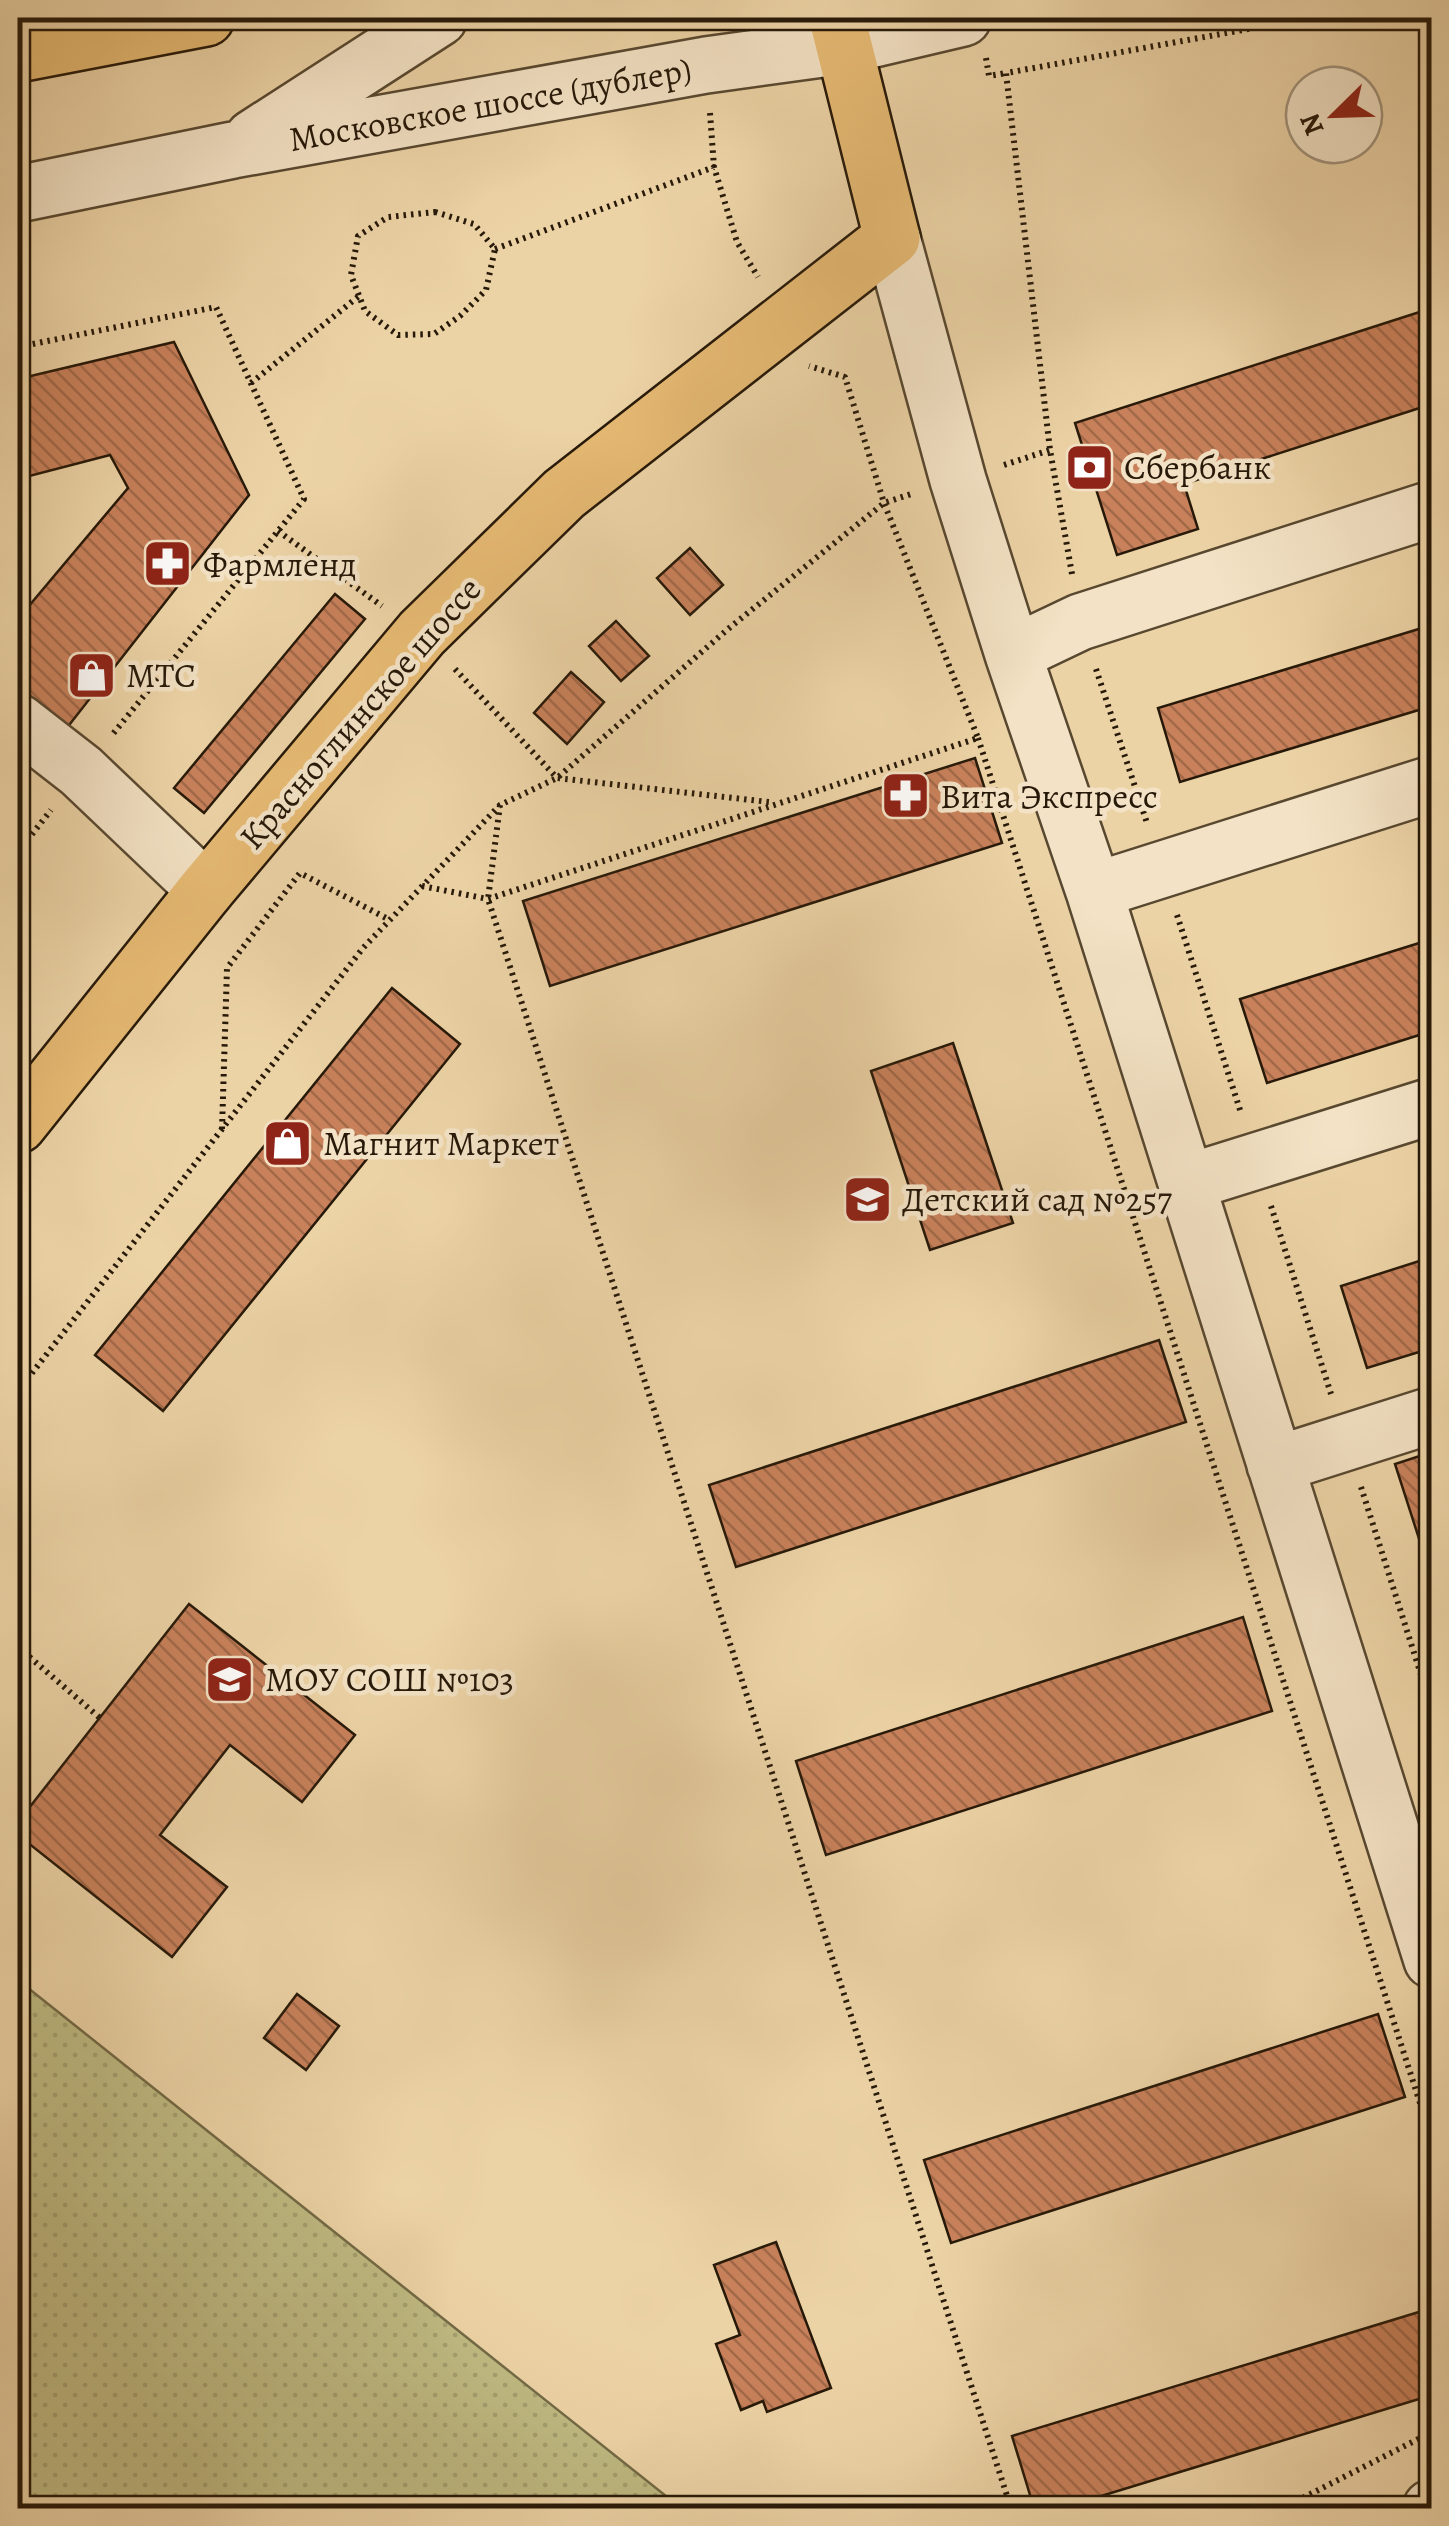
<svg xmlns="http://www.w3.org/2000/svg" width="1449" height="2526" viewBox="0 0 1449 2526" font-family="Alegreya,serif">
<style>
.park{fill:url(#park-dots);stroke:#736a46;stroke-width:2.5}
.building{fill:url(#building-back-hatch);stroke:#271909;stroke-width:2.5}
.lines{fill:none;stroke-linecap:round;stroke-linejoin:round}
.minor-casing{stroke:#584830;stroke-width:60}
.major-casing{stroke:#271909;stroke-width:60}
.path{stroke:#271909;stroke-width:6;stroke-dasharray:2.5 5;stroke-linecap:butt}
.minor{stroke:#f3e2c5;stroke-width:55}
.major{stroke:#e6ba73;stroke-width:55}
.labels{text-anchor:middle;stroke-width:9;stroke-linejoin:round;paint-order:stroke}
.street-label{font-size:35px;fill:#271909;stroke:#f3e2c5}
.poi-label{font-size:35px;fill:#271909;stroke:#f3e2c5;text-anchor:start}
</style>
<defs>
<pattern id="park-dots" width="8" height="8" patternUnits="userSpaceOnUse" patternTransform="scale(2.5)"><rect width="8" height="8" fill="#bfba82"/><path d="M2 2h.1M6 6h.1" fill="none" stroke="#a49f6f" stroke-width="1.8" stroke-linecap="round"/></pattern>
<pattern id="building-back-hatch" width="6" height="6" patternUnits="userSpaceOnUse" patternTransform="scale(2.5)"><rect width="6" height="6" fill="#c8815b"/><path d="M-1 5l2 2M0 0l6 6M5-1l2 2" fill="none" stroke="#a26949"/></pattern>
</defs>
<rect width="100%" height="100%" fill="#ecd3a6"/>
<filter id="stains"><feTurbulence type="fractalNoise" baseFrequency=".002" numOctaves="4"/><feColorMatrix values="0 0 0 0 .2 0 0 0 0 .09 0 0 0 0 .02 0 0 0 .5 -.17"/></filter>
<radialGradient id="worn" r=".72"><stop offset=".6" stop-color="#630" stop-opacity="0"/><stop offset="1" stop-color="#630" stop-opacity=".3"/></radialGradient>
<path class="park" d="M18,1980L681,2508H18Z"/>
<path class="building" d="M1432,308V404L1184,484L1198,529L1117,555L1075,423Z
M174,342L249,495L59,738L18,701V619L128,488L110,455L18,479V379Z
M690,548L723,585L690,615L657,578Z
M335,594L365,619L204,813L174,788Z
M616,621L649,656L621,681L589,646Z
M1432,625V706L1180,782L1158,708Z
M571,672L604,702L567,744L534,713Z
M975,758L1002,843L550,986L523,901Z
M1432,939V1031L1267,1083L1240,999Z
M392,988L460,1044L163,1411L95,1355Z
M953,1043L1013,1223L930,1250L871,1071Z
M1432,1257V1348L1367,1368L1341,1286Z
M1159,1340L1186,1422L736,1567L709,1485Z
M1432,1452V1579L1395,1464Z
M189,1604L355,1735L302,1802L230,1745L160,1835L227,1887L172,1957L18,1835V1822Z
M1243,1617L1272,1711L826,1855L796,1761Z
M297,1994L339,2026L306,2070L264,2038Z
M1378,2014L1405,2097L951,2243L924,2160Z
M776,2242L831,2388L767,2412L763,2401L741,2410L716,2344L740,2335L714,2265Z
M1432,2308V2395L1062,2508H1034L1012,2436Z"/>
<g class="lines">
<defs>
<path id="minor" d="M253,138L439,18
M18,194L233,150L706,65L844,46L963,18
M892,238L958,480L1013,654L1094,891L1432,1960
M1013,654L1080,622L1432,509
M18,722L81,771L206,890
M1094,891L1432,784
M1186,1183L1432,1106
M1275,1465L1432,1415
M1431,2508H1432"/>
<path id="major" d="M18,54L206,18
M18,1125L206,890L422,633L564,494L892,238L837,18"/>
</defs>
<use href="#minor" class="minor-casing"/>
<use href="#major" class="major-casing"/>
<path class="path" d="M986,58L989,76L1006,73
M710,113L714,167
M435,212L474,224L495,249L486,290L460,316L434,334L398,335L365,311L351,275L358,236L388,217Z
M495,249L714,167L737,242L758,277
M18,347L216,307L304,499L112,735
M251,383L359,296
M1004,465L1050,450
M278,531L382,606
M1072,574L1050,450L1006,73L1309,18
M455,669L557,778L769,802
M1096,669L1147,823
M978,738L1432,2140
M500,805L488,899L1011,2508
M18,852L51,810
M422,886L488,899L978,738L884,503L845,377L809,366
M1177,915L1241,1113
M222,1129L227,968L300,873L390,920
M1271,1206L1331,1394
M18,1391L363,948L500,805L557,778L728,629L884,503L911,494
M1361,1487L1432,1709
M18,1647L100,1718
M1283,2508L1432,2432"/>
<use href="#minor" class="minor"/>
<use href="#major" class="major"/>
</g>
<defs>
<symbol id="bank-square" viewBox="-11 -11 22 22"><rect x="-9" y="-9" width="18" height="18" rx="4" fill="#8f2418" stroke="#f3e2c5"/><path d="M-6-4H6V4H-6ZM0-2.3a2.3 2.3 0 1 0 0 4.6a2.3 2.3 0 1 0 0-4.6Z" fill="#fff"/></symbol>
<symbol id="pharmacy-square" viewBox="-11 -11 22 22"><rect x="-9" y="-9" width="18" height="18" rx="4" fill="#8f2418" stroke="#f3e2c5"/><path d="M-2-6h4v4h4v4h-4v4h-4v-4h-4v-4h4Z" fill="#fff"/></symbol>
<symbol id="shop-square" viewBox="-11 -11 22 22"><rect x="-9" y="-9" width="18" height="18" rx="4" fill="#8f2418" stroke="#f3e2c5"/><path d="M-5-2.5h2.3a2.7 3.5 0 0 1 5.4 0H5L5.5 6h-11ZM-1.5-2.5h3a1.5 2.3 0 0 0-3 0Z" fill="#fff"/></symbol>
<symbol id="school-square" viewBox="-11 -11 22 22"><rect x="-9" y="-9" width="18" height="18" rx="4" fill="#8f2418" stroke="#f3e2c5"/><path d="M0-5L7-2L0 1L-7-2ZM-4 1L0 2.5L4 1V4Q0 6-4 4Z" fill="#fff"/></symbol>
</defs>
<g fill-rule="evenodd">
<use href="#bank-square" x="1062" y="440" width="55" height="55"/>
<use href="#pharmacy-square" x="140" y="536" width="55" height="55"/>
<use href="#shop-square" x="64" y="648" width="55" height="55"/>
<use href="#pharmacy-square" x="878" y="768" width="55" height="55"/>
<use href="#shop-square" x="260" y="1116" width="55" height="55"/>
<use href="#school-square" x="840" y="1172" width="55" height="55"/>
<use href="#school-square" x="202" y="1652" width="55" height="55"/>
</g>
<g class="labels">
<g class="street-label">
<text transform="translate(490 104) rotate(-10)" y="12">Московское шоссе (дублер)</text>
<text transform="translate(360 713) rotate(-49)" y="12">Красноглинское шоссе</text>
</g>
<g class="poi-label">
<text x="1124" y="479">Сбербанк</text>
<text x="203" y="576">Фармленд</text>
<text x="126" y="687">МТС</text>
<text x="940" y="808">Вита Экспресс</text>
<text x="323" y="1155">Магнит Маркет</text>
<text x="902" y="1211">Детский сад №257</text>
<text x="265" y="1691">МОУ СОШ №103</text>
</g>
</g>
<rect width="1449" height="2526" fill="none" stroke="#ecd3a6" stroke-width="60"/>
<rect x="20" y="20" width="1409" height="2486" fill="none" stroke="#271909" stroke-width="5"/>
<rect x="30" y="30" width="1389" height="2466" fill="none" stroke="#271909" stroke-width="2.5"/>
<g transform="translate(1334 115) rotate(247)"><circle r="48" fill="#f3e2c5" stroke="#a1927a" stroke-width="2.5"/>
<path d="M0-8L18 38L0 25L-18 38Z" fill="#8f2418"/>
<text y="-15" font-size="28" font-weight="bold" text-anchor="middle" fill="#271909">N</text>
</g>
<rect width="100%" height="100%" filter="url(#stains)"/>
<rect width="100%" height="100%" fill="url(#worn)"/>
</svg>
